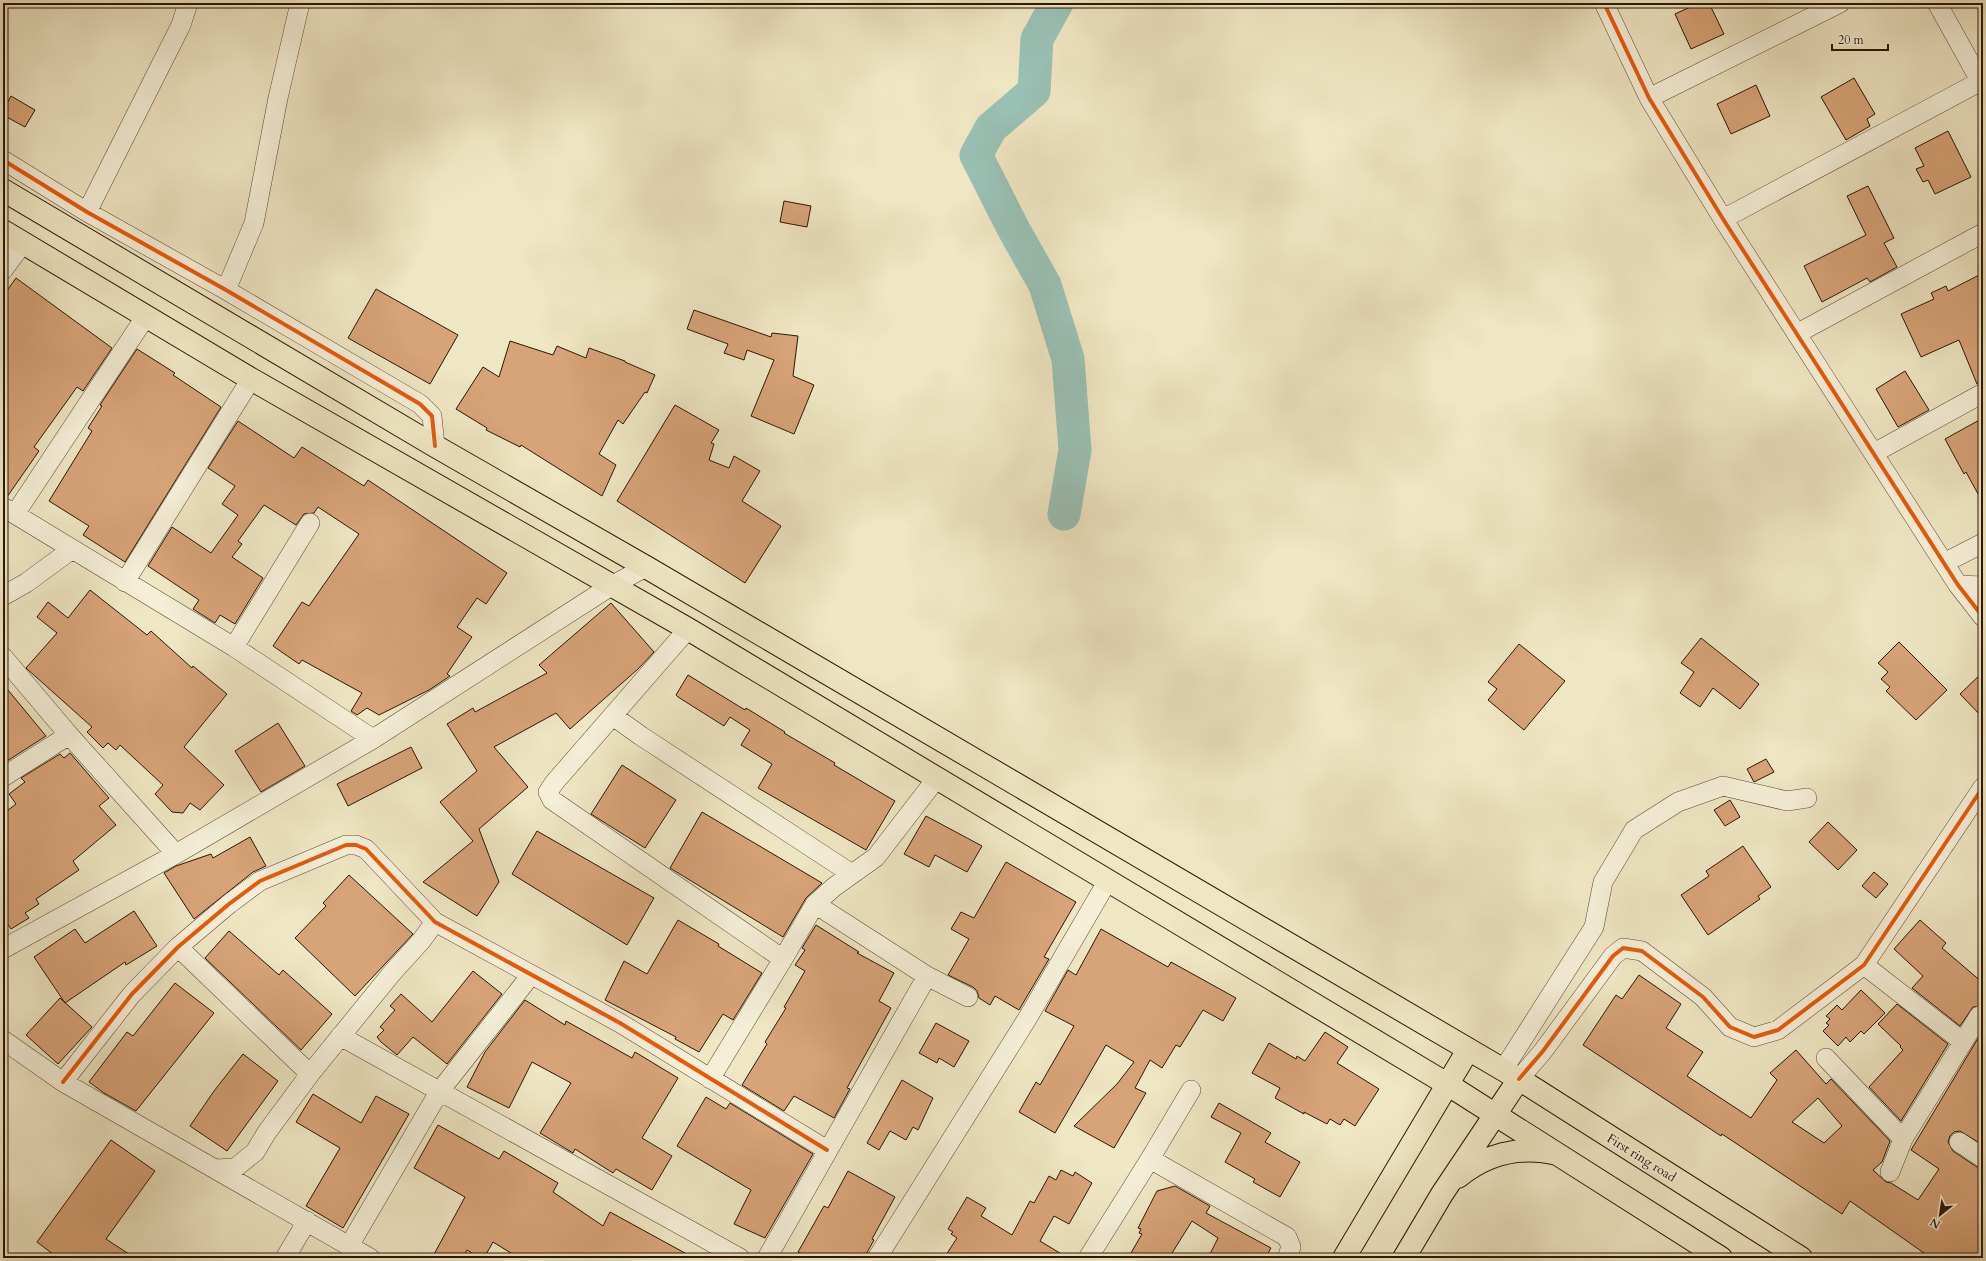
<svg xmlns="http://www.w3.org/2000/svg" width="1986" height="1261" viewBox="0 0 1986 1261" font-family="Cardo,serif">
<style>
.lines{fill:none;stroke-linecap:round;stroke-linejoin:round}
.river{stroke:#9ac0b4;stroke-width:33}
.building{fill:#d7a379;stroke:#2c1606;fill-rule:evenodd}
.street-casing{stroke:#5d4a35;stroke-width:20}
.primary-casing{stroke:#2c1606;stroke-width:24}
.street{stroke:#f5efd8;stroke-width:19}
.primary{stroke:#efe6c3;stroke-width:22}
.cycleway-casing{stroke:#f5efd8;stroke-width:6}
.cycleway{stroke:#e8590c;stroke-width:4}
.labels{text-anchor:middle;stroke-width:3.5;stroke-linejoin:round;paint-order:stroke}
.street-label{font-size:13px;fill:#2c1606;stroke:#f5efd8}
</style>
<rect width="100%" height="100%" fill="#efe6c3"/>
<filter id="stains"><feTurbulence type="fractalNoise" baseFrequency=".005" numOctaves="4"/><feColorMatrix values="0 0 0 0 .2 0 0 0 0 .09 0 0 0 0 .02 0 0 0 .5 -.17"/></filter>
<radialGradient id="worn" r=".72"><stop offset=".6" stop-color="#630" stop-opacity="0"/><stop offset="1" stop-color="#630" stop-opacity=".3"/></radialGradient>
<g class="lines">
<path class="river" d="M1057,3L1037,39L1034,91L991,128L976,155L1014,230L1045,285L1068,359L1075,450L1064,514"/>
</g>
<path class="building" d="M1699,3H1709L1724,34L1691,49L1675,14Z
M1854,78L1875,114L1867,119L1870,126L1846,140L1821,97Z
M1756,85L1770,116L1731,134L1717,104Z
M11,96L35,110L25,127L3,115V111Z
M1948,131L1971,177L1935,194L1928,180L1923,182L1916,169L1924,166L1915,148Z
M1868,186L1894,238L1884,243L1897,267L1870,282L1867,278L1822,302L1804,266L1866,235L1847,196Z
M784,201L811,206L807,227L780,222Z
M1983,273V382L1977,384L1959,340L1921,357L1901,314L1934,299L1931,293L1946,286L1948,291Z
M16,278L112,348L83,391L77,387L34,447L39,451L7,497L3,496V296Z
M376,289L458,335L430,384L348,338Z
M694,310L771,337L772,333L798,336L793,376L814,385L794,434L751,416L774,360L747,350L744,360L724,353L728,344L687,329Z
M510,341L553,355L557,346L586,358L589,348L625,361V362L655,375L647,393L645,392L623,424L618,420L599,454L616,465L602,496L521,445L520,447L486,430L487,428L456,409L483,367L499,377Z
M137,349L175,373L173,375L221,407L125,562L83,535L89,526L49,501L92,431L88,428L102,406L100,405Z
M1905,371L1929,410L1898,427L1876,389Z
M675,405L719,430L711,443L714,444L709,460L729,468L734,456L760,471L742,501L781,526L745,583L617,501Z
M1983,418V503L1966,472L1964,474L1945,439Z
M238,421L294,458L302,447L364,486L368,480L507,573L486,604L477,598L457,627L472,637L447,674L450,676L429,690L379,715L367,708L357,715L351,711L362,693L302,660L299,664L273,646L302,602L309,606L359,534L318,507L314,513L304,514L296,525L264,505L238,541L242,544L232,557L263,578L235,624L220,615L215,623L193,609L199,600L148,566L172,527L211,553L238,515L222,504L235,486L208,468Z
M90,590L147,635L151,631L192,668L193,666L227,694L184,747L224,785L200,810L190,803L183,813L172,812L155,794L163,785L120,745L116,750L108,743L103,748L87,732L92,727L26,668L57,633L37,617L48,602L68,618Z
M611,603L654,652L638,669L570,729L556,713L494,747L528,787L479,829L499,882L477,916L423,882L473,841L440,802L477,771L447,724L473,708L475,712L547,673L539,665Z
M1701,638L1759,684L1740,709L1713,688L1700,707L1680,693L1694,672L1681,663Z
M1899,642L1947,690L1916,720L1886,691L1890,687L1881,679L1888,672L1878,663Z
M1519,644L1565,681L1524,730L1488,700L1497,689L1488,682Z
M1983,672V718L1960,694Z
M688,675L745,710L746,708L785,732L784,733L835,763L834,765L895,801L866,850L758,788L772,764L741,745L750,730L730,717L724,726L678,697L676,695Z
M3,684L46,736L7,761L3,756Z
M278,723L305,766L261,792L235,751Z
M411,747L422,768L348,806L337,784Z
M70,753L109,798L99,806L116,825L73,861L79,870L36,899L39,904L25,913L29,918L11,929L3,917V814L16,804L9,794L25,782L21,778L60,754L64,758Z
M1766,759L1774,772L1754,782L1747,769Z
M622,765L676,800L645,848L591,814Z
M1730,800L1740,817L1725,826L1714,810Z
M702,812L822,883L806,898L783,937L670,868Z
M926,816L982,846L967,872L935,855L929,867L904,854Z
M1828,822L1857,850L1838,870L1809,842Z
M537,831L654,898L627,945L512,874Z
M250,837L266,866L253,872L194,919L164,873L176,866L211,854L213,858Z
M1743,846L1771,887L1758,896L1760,899L1708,935L1681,895L1709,876L1706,871Z
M1006,862L1076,902L1044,957L1049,959L1019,1010L995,996L990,1005L979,998L977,991L973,987L948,975L969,939L951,929L961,912L974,918Z
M1874,872L1888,884L1876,898L1862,886Z
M349,875L413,934L355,996L295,938L326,906L323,903Z
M134,911L157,946L126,965L125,962L65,1003L34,957L75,929L85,943Z
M678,920L719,944L718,946L762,973L733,1020L723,1014L699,1052L675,1039L676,1037L605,1000L624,961L647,974Z
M1920,920L1946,943L1942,948L1983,983V1006L1973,1007L1960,1026L1912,988L1923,976L1894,949Z
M816,925L859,952L857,953L894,973L879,1001L891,1008L847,1088L850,1089L834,1118L794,1096L784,1111L742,1085L767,1044L765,1042L786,1008L784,1007L805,971L795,965L805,950L802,948Z
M1101,929L1168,967L1171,962L1236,998L1223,1021L1203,1010L1180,1047L1176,1045L1162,1068L1150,1060L1135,1088L1146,1093L1114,1148L1074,1126L1117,1084L1134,1062L1106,1045L1055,1133L1019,1112L1036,1082L1040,1085L1074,1026L1045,1011L1068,970L1076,975Z
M229,931L279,975L283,970L332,1014L301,1050L205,958Z
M473,971L502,994L447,1064L413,1037L397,1055L381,1042L377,1037L384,1030L380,1027L395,1010L390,1006L401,994L432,1022Z
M1639,975L1681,1004L1666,1028L1703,1052L1687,1076L1751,1118L1777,1080L1770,1073L1796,1050L1826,1084L1831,1079L1890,1141L1882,1162L1873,1170L1886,1182L1891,1183L1918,1200L1939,1169L1911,1150L1983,1030V1145L1960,1131L1954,1132L1950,1136L1948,1142L1953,1151L1977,1167L1983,1169V1258H1931L1850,1201L1842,1214L1722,1134L1721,1136L1583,1045L1616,995L1622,999ZM1818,1098L1842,1126L1824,1143L1792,1122Z
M175,983L214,1013L136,1111L104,1093L89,1082L127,1032L133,1036Z
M1861,990L1885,1013L1864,1034L1861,1031L1850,1042L1846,1037L1838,1046L1823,1031L1829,1025L1826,1023L1830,1019L1826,1016L1837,1005L1842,1010Z
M60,998L92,1027L58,1064L26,1035Z
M525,1000L565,1025L566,1021L632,1058L635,1052L678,1078L642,1138L672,1156L652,1190L616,1169L613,1173L575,1149L573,1153L540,1133L571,1083L532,1062L509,1108L467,1087L485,1052Z
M1897,1004L1948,1044L1901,1121L1869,1087L1903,1050L1900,1047L1901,1046L1878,1024Z
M936,1023L969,1041L954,1067L939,1058L937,1063L919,1053Z
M1325,1032L1348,1047L1337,1063L1379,1089L1355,1126L1344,1119L1340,1125L1330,1119L1327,1124L1304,1112V1114L1275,1098L1280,1088L1252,1073L1269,1043L1296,1059L1297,1056L1305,1061Z
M243,1054L278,1081L227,1151L190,1126L214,1091Z
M902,1080L933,1098L918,1130L913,1127L906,1140L890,1131L879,1150L867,1143Z
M313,1094L361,1123L376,1096L409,1114L343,1228L306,1206L340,1148L296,1122Z
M706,1097L726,1109L730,1103L813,1154L765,1238L734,1224L751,1190L677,1146Z
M1219,1103L1271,1133L1265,1142L1300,1162L1280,1197L1253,1182L1255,1179L1225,1162L1241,1133L1211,1117Z
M438,1125L499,1159L504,1151L558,1183L553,1192L603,1226L610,1212L694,1258H519L493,1242L484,1258H480L467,1250L463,1258H432L465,1197L414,1168Z
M111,1140L155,1171L106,1239L135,1258H58L37,1242Z
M1061,1170L1073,1176L1075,1172L1092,1183L1069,1224L1054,1216L1040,1241L1068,1258H944L957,1238L951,1234L953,1232L948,1229L967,1197L986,1208L981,1216L1012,1235L1030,1201L1034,1203L1049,1176L1056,1180Z
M848,1171L895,1197L872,1239L874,1240L864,1258H809L798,1252L824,1206L828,1208Z
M1175,1186L1210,1206L1206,1213L1271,1248L1265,1258H1208L1218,1238L1192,1221L1169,1258H1128L1142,1234L1139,1233L1141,1229L1138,1228L1157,1191Z"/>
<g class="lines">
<defs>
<path id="street" d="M1604,3L1649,98L1723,219L1958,585L1983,617
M1937,3L1983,86
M1649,98L1840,3
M3,160L87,212L226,290L420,404L432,416L435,446
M87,212L181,25L188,3
M1723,219L1983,80
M3,270L23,243
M226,290L254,223L278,98L300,3
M1798,333L1983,233
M1874,453L1983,393
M3,507L234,647L373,739
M15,514L146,316
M1944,563L1983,543
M125,582L251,379
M1958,585L1983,586
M3,596L26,583L71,550
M688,629L554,783L548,792L552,800L783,959
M234,647L310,523
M3,657L69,735L176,854
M613,716L641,736L852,874
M3,777L69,735
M815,904L927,976
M178,947L310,1074
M3,949L176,854L373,739L611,586L646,567
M1864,965L1962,1041
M340,1036L740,1258
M3,1040L63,1082L370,1258
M1826,1058L1903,1139
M1503,1070L1594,927L1603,882L1634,830L1678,802L1723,786L1787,801L1807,798
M710,1079L783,959L815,904L834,887L876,857L936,779
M1519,1079L1543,1051L1613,956L1623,948L1642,951L1703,997L1730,1027L1754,1037L1778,1030L1864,965L1983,787
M63,1082L132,994L178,947L229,904L260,881L346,845H356L366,849L435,922L620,1023L827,1150
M1959,1142L1983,1158
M1150,1159L1287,1237L1291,1247L1287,1258
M215,1169L235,1168L255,1152L267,1132L310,1074L392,973L421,941L435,922
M1890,1172L1903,1139L1979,1016
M349,1246L439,1092L531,975
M285,1258L307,1221
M767,1258L927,976L968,997
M877,1258L1027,1019L1107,882
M1088,1258L1150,1159L1191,1090"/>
<path id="primary" d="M3,190L435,446L646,567L1519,1079L1801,1258
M3,231L251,379L688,629L1447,1084L1721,1258
M1458,1177C1485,1155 1518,1146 1553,1153
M1344,1258L1468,1050
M1404,1258L1442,1194L1519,1079"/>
</defs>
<use href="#street" class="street-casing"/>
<use href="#primary" class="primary-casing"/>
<use href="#street" class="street"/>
<use href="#primary" class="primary"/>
<defs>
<path id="cycleway" d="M1604,3L1649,98L1723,219L1958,585L1983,617
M3,160L87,212L226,290L420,404L432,416L435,446
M1519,1079L1543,1051L1613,956L1623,948L1642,951L1703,997L1730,1027L1754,1037L1778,1030L1864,965L1983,787
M63,1082L132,994L178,947L229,904L260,881L346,845H356L366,849L435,922L620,1023L827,1150"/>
</defs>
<use href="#cycleway" class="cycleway-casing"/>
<use href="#cycleway" class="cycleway"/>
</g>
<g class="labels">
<g class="street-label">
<text transform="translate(1642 1157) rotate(32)" y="5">First ring road</text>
</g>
</g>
<rect width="1986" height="1261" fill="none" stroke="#efe6c3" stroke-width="16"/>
<rect x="4" y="4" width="1978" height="1253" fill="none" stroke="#2c1606" stroke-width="2"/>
<rect x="8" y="8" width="1970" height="1245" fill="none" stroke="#2c1606"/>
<g transform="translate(1940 1215) rotate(210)" stroke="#f5efd8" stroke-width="3" paint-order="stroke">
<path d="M0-3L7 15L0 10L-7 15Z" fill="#2c1606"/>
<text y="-6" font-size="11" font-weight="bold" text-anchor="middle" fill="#2c1606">N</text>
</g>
<path d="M1832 44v6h56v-6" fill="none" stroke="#2c1606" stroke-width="2"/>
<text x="1838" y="44" font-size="12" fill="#2c1606" stroke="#f5efd8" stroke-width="3" paint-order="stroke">20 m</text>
<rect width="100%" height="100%" filter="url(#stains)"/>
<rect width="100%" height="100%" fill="url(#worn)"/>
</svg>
